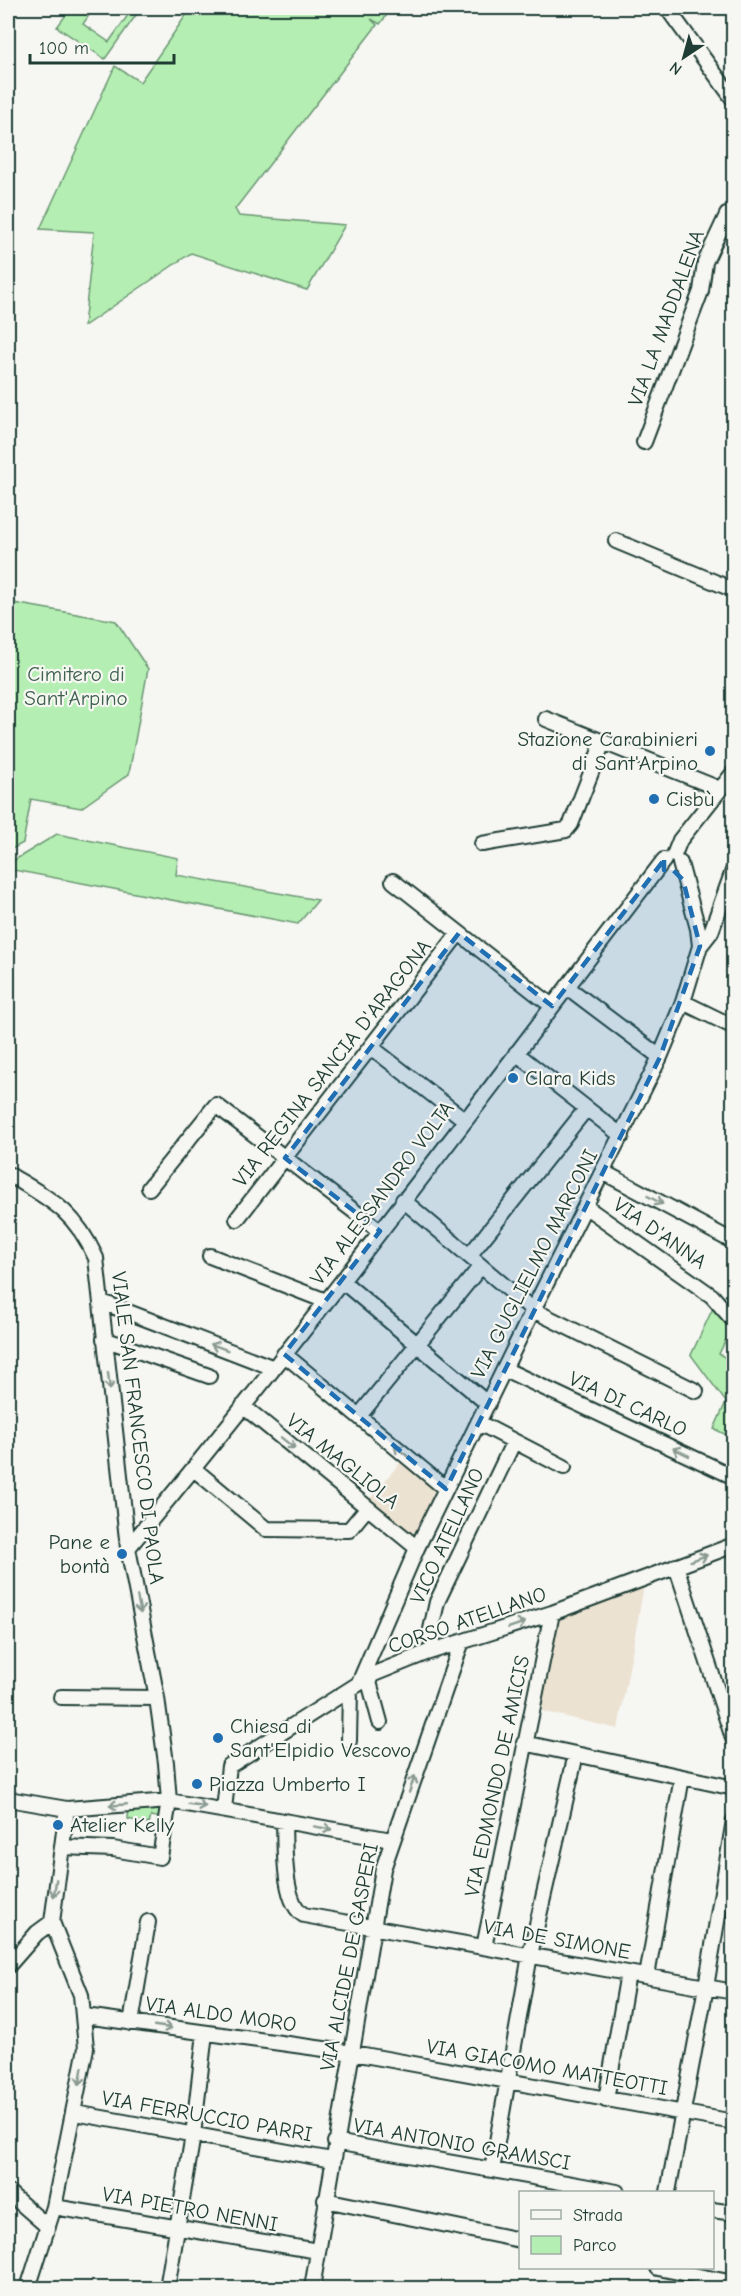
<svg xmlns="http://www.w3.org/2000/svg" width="741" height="2296" viewBox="0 0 741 2296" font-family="'Comic Neue',sans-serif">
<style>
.built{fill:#ece2d2}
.green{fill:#b5eeb2;stroke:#6a9673;stroke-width:1.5}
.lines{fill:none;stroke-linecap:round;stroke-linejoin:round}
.minor-casing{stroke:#1f3d34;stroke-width:18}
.minor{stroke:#f6f6f2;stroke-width:14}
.oneway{stroke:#8a9a93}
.marked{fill:#1f6fb2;fill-opacity:0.2;stroke:#1f6fb2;stroke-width:4.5;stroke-dasharray:12 8;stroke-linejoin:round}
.poi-dot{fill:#1f6fb2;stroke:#f6f6f2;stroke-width:2}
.labels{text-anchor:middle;stroke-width:4.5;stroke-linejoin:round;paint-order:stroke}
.street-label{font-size:21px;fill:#1f3d34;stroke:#f6f6f2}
.park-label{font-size:21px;fill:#3d604d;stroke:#f6f6f2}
.poi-label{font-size:21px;fill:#1f3d34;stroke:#f6f6f2;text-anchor:start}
</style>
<rect width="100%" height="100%" fill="#f6f6f2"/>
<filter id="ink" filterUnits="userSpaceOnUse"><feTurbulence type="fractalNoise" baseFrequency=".0167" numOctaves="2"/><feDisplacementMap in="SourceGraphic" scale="12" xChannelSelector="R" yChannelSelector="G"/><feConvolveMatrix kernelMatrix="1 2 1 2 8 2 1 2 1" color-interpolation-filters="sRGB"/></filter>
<g filter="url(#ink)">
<path class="built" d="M404,1458L441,1489L417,1539H413L368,1501Z
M644,1586L618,1729L537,1710L556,1617Z"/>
<path class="green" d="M71,8H94L83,24L109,42L133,8H141L105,59L57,27Z
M191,8H392L380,24L371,19L377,25L235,209L239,216L345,225L307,290L191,253L84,326L94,232L40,229L115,66L140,82Z
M8,602L116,621L148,669L129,774L81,808L31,799L23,843L8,851Z
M57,834L178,858L176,875L318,900L298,924L8,869V864Z
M713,1308L731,1329L719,1354L733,1362V1438L714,1429L726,1402L691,1355Z
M166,1802L163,1818L151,1816L149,1824L128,1819L129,1805Z"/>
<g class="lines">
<defs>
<path id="minor" d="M667,8L734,100
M644,442L701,291L705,262L727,215L734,214
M616,541L734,590
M546,719L720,789
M482,844L566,830L571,824L603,742
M674,855L680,840L734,772
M393,881L552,1006
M700,946L711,932L734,868
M567,987L660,1057
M683,1002L734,1027
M371,1047L465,1120
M516,1053L622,1136
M603,1172L734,1242
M8,1174C51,1200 74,1210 96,1258L128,1548L157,1698L166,1763L169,1801L160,1857L113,1849L62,1847
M149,1188L216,1105L380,1231
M403,1200L533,1310L696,1391
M586,1207L712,1296L734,1321
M237,1219L459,933
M210,1256L326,1301
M469,1256L586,1109
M342,1281L488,1404
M102,1302L274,1368
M104,1339L209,1376
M284,1354L446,1489
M504,1369L734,1477
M243,1406L417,1548
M359,1416L481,1266
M479,1423L564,1467
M194,1469L266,1529L349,1530L367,1508
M128,1548C314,1325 487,1091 664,860
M676,1566L734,1741
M434,1650L430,1634L437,1602L514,1441
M368,1678L380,1722
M359,1683L417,1548L533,1310L660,1057L683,1002L700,946L698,929L680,863
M61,1697L157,1698
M349,1741L350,1690
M524,1743L734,1788
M8,1799L67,1809L169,1801L392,1840
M224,1809L229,1766L374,1674L426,1653L552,1613L734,1545
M284,1821C285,1843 282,1903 304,1915L734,1992
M484,1947L552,1613
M8,1966L37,1933L52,1922
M647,1976L682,1777
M85,2016L353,2053L734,2122
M131,2023L148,1922
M606,2100L628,1973
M75,2113L332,2160
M335,2142L617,2192
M492,2170L530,1955L576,1754
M8,2192L48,2227
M668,2192L706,1987L734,1820
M325,2200L520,2240
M54,2207L318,2251
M712,2210L734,2213
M658,2268L734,2283
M28,2288L54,2207L86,2048L81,1995L52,1922L67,1809
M167,2288L193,2135L205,2033
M312,2288L383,1869L461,1644"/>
</defs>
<use href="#minor" class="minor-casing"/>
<use href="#minor" class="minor"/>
</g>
<defs><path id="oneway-shaft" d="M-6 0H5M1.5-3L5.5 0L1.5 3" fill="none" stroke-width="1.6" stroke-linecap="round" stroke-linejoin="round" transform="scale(1.5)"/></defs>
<g class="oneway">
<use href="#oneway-shaft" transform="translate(655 1200) rotate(28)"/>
<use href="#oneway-shaft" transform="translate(219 1347) rotate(-159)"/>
<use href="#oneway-shaft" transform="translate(109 1381) rotate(83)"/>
<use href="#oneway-shaft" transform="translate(288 1443) rotate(39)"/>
<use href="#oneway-shaft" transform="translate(401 1451) rotate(-140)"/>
<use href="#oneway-shaft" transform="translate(681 1452) rotate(-154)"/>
<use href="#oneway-shaft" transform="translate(699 1558) rotate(-20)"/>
<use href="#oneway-shaft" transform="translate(139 1605) rotate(79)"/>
<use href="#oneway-shaft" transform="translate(517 1625) rotate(-18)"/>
<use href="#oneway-shaft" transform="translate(412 1784) rotate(-71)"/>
<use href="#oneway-shaft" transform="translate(118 1805) rotate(175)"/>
<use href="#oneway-shaft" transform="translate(197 1805) rotate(8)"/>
<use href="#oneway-shaft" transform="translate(323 1828) rotate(10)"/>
<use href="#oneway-shaft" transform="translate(55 1888) rotate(98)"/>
<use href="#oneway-shaft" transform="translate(163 2027) rotate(8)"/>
<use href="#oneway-shaft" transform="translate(81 2076) rotate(100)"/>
</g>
</g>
<path class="marked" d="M664,860V870H673L683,880L700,946L660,1057L446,1489L284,1354L380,1231L285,1158L459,933L552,1006Z"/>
<g class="poi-dot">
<circle cx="710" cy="751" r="6"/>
<circle cx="654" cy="799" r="6"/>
<circle cx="513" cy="1078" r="6"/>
<circle cx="122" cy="1554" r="6"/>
<circle cx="218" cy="1738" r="6"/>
<circle cx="197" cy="1784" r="6"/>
<circle cx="58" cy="1825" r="6"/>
</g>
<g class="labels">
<g class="street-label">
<text transform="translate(666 318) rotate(-70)" y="7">VIA LA MADDALENA</text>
<text transform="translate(332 1063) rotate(-52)" y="7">VIA REGINA SANCIA D'ARAGONA</text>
<text transform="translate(382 1193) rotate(-53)" y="7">VIA ALESSANDRO VOLTA</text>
<text transform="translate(660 1233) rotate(35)" y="7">VIA D'ANNA</text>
<text transform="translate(534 1264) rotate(-63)" y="7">VIA GUGLIELMO MARCONI</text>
<text transform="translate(628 1404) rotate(25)" y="7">VIA DI CARLO</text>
<text transform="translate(138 1428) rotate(83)" y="7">VIALE SAN FRANCESCO DI PAOLA</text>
<text transform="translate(343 1461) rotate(39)" y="7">VIA MAGLIOLA</text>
<text transform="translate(447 1536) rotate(-65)" y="7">VICO ATELLANO</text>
<text transform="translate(467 1620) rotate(-19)" y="7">CORSO ATELLANO</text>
<text transform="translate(497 1776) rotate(-78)" y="7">VIA EDMONDO DE AMICIS</text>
<text transform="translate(557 1939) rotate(10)" y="7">VIA DE SIMONE</text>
<text transform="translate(349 1957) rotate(-79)" y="7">VIA ALCIDE DE GASPERI</text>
<text transform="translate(221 2014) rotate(8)" y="7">VIA ALDO MORO</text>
<text transform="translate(547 2067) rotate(10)" y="7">VIA GIACOMO MATTEOTTI</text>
<text transform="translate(207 2116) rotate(10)" y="7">VIA FERRUCCIO PARRI</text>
<text transform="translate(462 2144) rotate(10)" y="7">VIA ANTONIO GRAMSCI</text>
<text transform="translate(190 2209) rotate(10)" y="7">VIA PIETRO NENNI</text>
</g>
<g class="park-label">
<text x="76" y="681">Cimitero di<tspan x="76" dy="24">Sant'Arpino</tspan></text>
</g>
<g class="poi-label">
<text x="698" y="746" text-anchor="end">Stazione Carabinieri<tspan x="698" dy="24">di Sant'Arpino</tspan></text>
<text x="666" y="806">Cisbù</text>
<text x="525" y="1085">Clara Kids</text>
<text x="110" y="1549" text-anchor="end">Pane e<tspan x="110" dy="24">bontà</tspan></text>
<text x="230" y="1733">Chiesa di<tspan x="230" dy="24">Sant'Elpidio Vescovo</tspan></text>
<text x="209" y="1791">Piazza Umberto I</text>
<text x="70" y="1832">Atelier Kelly</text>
</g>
</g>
<rect width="741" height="2296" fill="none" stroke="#f6f6f2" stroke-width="30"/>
<rect x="15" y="15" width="711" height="2266" fill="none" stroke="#1f3d34" stroke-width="2" filter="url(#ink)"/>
<rect x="519" y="2191" width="195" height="78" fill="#f6f6f2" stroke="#a0aca6" stroke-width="1.5"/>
<rect x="531" y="2210" width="30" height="9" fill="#f6f6f2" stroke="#a0aca6" stroke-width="1.5"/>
<text x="573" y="2221" font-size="18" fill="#1f3d34">Strada</text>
<rect x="531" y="2236" width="30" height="18" fill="#b5eeb2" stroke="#a0aca6" stroke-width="1.5"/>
<text x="573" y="2251" font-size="18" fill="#1f3d34">Parco</text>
<g transform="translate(684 57) rotate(216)" stroke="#f6f6f2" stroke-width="4.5" paint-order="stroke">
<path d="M0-4.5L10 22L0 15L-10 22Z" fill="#1f3d34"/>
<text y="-9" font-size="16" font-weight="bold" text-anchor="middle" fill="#1f3d34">N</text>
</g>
<path d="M30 54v9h144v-9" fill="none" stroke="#1f3d34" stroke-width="3"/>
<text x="39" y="54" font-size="18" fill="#1f3d34" stroke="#f6f6f2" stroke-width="4.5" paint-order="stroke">100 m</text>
</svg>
